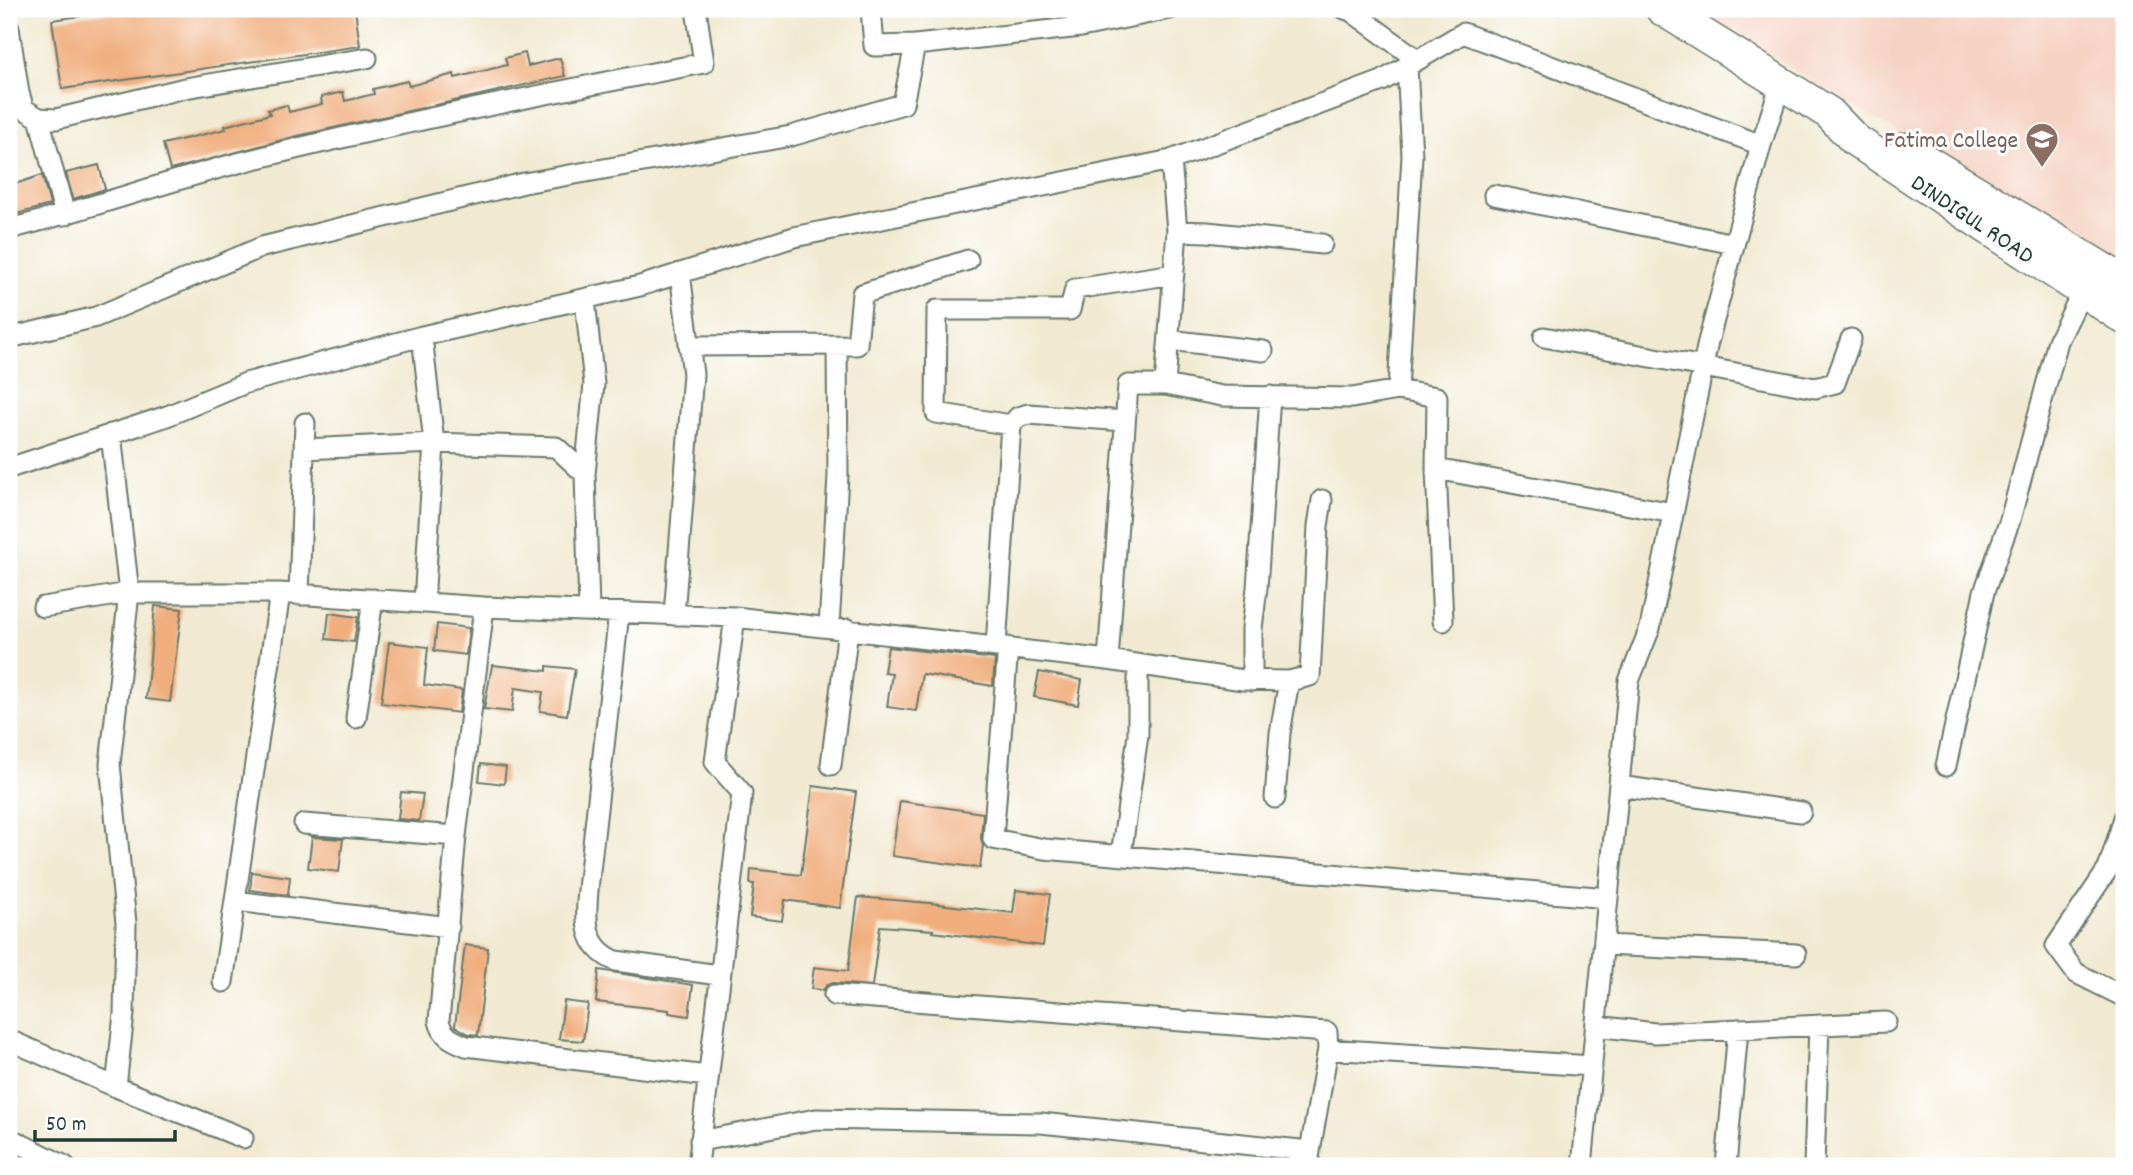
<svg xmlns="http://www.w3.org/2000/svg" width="2133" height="1175" viewBox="0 0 2133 1175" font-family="Dekko,sans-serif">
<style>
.built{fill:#f6d2c3}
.building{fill:#f0ae7e}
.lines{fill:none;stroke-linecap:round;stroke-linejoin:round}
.street-casing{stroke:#68796b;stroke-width:23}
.primary-casing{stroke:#68796b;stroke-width:35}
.street{stroke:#fff;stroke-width:19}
.primary{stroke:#fff;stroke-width:32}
.labels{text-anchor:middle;stroke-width:6;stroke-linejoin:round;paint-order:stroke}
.education-label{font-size:24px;fill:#785e54;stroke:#fff;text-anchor:end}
.street-label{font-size:24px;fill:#1f3d34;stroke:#fff}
</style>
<rect width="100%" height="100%" fill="#fff"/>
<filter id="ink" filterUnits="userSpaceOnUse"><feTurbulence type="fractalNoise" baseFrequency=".0143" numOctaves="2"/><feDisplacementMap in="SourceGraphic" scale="14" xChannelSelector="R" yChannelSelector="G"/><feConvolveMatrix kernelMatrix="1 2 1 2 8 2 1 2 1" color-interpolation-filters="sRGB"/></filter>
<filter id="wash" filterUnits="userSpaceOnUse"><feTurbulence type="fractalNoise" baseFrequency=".00686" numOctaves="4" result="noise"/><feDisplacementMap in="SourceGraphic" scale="28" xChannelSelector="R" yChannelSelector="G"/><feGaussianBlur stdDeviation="1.57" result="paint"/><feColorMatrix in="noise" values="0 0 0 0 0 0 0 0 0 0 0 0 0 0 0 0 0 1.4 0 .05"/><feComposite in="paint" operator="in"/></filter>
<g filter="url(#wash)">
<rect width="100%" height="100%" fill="#f1e9d1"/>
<path class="built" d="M1697,9H2124V268L1795,71Z"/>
<g id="blocks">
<path class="building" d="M132,9H355L360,46L62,89L52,20Z
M525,53L528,66L560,58L565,76L293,137L170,170L163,144L226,129L225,126L270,114L268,110L287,105L289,112L322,104L321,97L343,92L345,101L374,94L373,89L407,81L409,86L454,74L455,78L507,65L505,58Z
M99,165L105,189L73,199L66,173Z
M42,175L50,205L9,216V186Z
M155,606L182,609L170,702L146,699Z
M329,613L358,617L354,642L326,639Z
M437,624L469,628L466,655L434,651Z
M389,642L428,647L424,685L462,690L459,713L381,703Z
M888,647L995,659L993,686L922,674L916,711L887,707L892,673L884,672Z
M492,665L547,671V666L575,669L567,715L540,711L543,692L515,688L512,712L484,709Z
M1039,672L1082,680L1078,705L1034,697Z
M481,764L506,767L504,784L479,781Z
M813,786L856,792L840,908L785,900L782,921L750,917L754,884H750L751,869L801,875Z
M401,792L423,794L419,821L398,819Z
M900,801L983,813L981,838L983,846L980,868L892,856Z
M312,837L343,839L339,872L308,868Z
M252,872L290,877L288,895L250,890Z
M1016,890L1050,894L1043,946L932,932L933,930L880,926L872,986L834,983L828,984L823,990L811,989L814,967L848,971L858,897L930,903L1013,913Z
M465,945L488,948L478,1035L469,1034L455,1026Z
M599,970L693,985L689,1016L669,1013V1010L596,1002Z
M564,1001L588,1004L583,1041L559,1039Z"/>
</g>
</g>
<g filter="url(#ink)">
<use href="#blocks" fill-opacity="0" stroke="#68796b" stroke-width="2"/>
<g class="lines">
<defs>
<path id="street" d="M871,9L874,46L915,45
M1345,9L1351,11L1418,60
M9,28L19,93L24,109L39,118L56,119L185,88L367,58
M39,118L65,215
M1494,195L1734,244
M9,229C86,210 161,183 238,163C392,124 548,93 704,63L696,9
M1177,231L1207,232L1322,244
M585,300L594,384L585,474
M422,336L434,443L424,603
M1544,337L1815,388L1835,383L1851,339
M9,338L96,317L262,247L524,183L791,136L903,104L915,45L1081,27L1170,9
M1169,340L1263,351
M689,346L857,345L862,294L968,260
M1165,385L1222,396L1352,398L1398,390L1437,397L1436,469L1443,621
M1398,390L1412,156L1407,66
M1011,425L936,413L937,310H1070L1075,289L1174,274
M111,434L129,593L110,764L126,923L124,1014L116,1087
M304,449L434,443L556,447L585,474L589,611
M9,468L167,416L246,383L422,336L640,286L794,237L1171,160L1382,81L1463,33L1761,145
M1436,469L1673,513
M299,595L305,423
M43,607L129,593H280L484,607L735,617L1108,660L1243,680L1289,681L1310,676L1318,526L1322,500
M484,607L456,836L439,1021C443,1037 452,1040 466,1046L707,1076
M619,613L589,880C586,913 580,946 616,961L719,975
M674,615L693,374L680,273
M829,627L838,476L837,346
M996,646L1011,425L1018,417L1028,414L1125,421
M1008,647L993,839L1044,849L1608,898
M1108,660L1128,385H1165L1177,231L1171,160
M1252,681V628L1257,588L1270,396
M356,718L373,599
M831,765L848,629
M1946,766L1984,592L2010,520L2058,341L2083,290
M1619,786L1801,812
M1275,798L1280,733L1289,681
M2124,818L2108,869L2056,946L2076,973L2124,997
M304,824L456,836
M1121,855L1138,735V665
M235,901L449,927
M1604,945L1796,954
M223,982L280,593
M834,995L1327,1032L1328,1049
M1596,1026L1655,1033L1886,1022
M9,1040L116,1087L243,1138
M9,1138L65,1166
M700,1141L816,1119L1041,1123L1310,1151L1308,1166
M1310,1151L1328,1049L1592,1066
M698,1166L742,793L715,762L735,617
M1582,1166L1629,681L1650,628L1708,342L1761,145L1781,83
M1726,1166L1738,1029
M1814,1166L1819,1025"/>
<g id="primary">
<path id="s1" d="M1662,9L1829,113L1855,140L2124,318"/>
<path d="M1906,149L2124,282"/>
</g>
</defs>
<use href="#street" class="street-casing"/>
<use href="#primary" class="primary-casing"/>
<use href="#street" class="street"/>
<use href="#primary" class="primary"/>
</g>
</g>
<defs>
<symbol id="university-pin" viewBox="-11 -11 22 30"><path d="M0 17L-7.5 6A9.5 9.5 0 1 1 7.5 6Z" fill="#8d6e63" stroke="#fff"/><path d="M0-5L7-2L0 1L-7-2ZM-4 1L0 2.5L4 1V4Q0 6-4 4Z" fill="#fff"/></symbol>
</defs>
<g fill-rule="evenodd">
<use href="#university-pin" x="2023" y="120" width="38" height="52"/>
</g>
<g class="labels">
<g class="education-label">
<text x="2018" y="147">Fatima College</text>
</g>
<g class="street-label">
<text dy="8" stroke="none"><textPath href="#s1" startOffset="376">DINDIGUL ROAD</textPath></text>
</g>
</g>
<rect width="2133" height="1175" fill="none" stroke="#fff" stroke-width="35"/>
<path d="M35 1130v10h140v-10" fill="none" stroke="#1f3d34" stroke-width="3.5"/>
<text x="46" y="1130" font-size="21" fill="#1f3d34" stroke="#ffffff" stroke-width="5" paint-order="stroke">50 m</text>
</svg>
